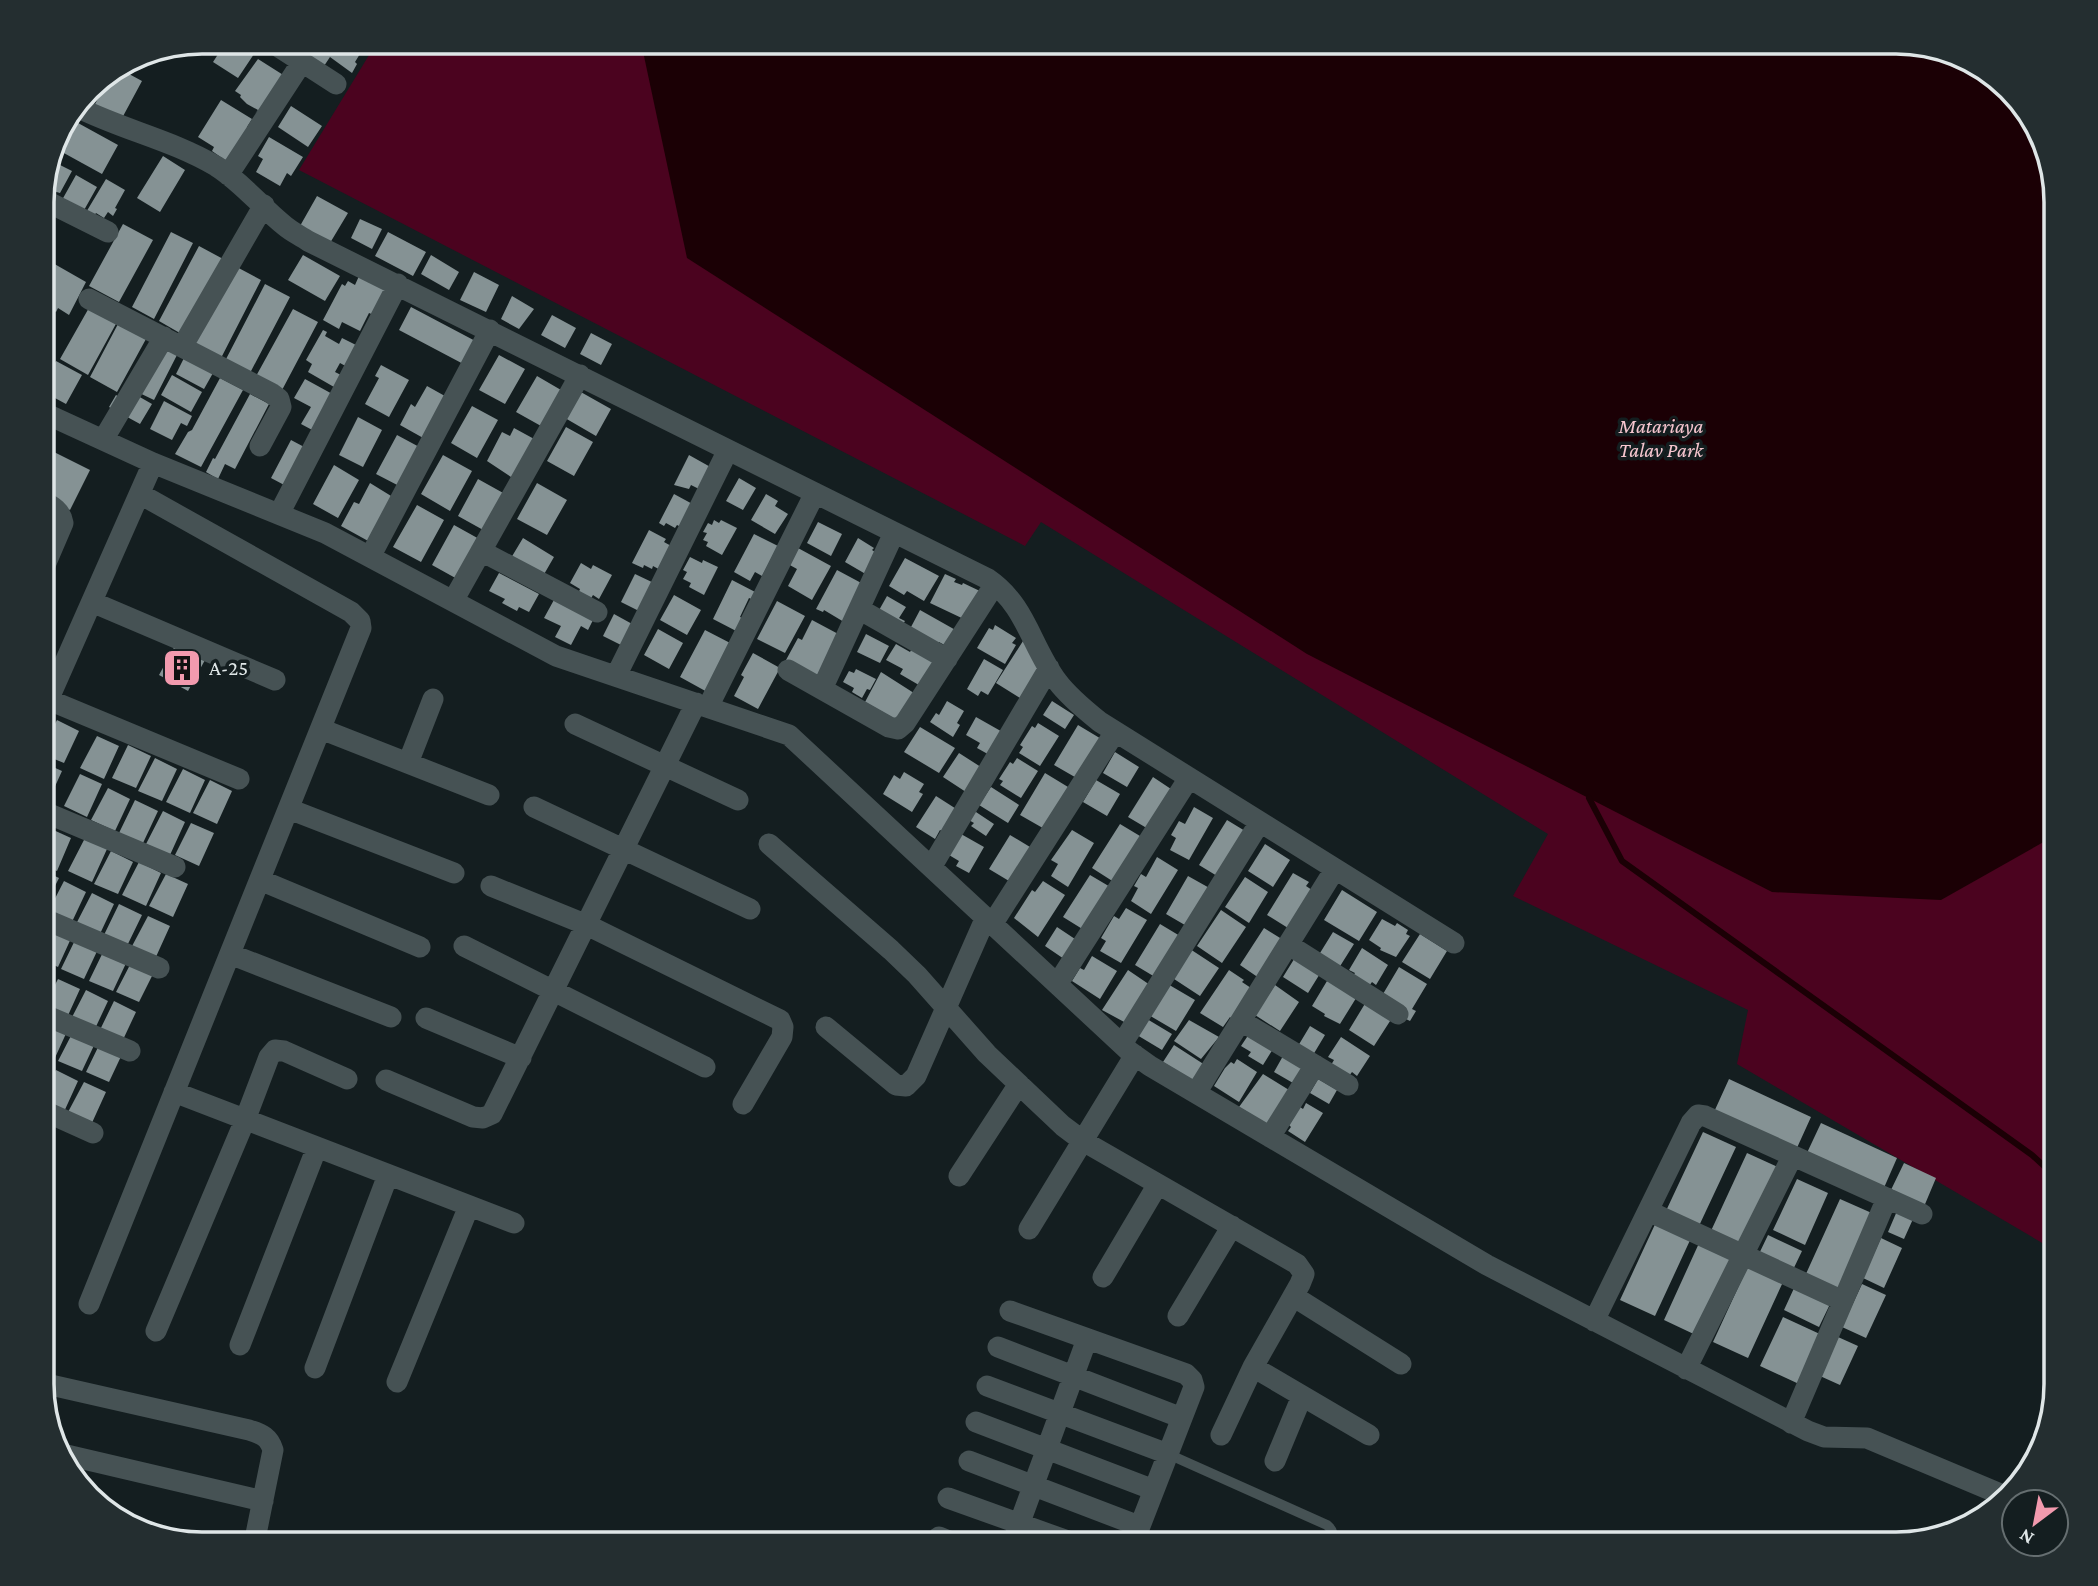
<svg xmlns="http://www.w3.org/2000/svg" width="2098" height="1586" viewBox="0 0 2098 1586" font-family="'Crimson Pro',serif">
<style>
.green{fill:#4b031f}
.water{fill:#1b0005}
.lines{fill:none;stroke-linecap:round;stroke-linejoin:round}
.stream{stroke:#1b0005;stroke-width:6}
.building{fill:#859294}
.lane{stroke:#465254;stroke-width:10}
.street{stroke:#465254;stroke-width:21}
.labels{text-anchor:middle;stroke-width:7;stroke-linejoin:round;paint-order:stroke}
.park-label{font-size:21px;font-style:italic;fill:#f6c6cf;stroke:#141e20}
.poi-label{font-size:21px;fill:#dfe6e7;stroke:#141e20;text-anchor:start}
.rim{fill:none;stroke:#dfe6e7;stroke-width:3.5}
</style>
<rect width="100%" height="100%" fill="#141e20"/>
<path class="green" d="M377,42H1896L1994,75L2040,132L2056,202V1251L1737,1064L1748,1010L1513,896L1548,834L1041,522L1025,546L299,170Z"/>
<path class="water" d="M641,42H1896L1994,75L2040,132L2056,202V835L1941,900L1772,892L1307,654L687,258Z"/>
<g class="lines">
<path class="stream" d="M1589,798L1622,861L2032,1155L2056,1177"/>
</g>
<path class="building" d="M226,42H255L260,45L238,78L213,62Z
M315,42H353L363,49L355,62L357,64L352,73L330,57L324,66L307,55Z
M258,59L288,78L255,114L258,110L247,104L240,97L241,95L235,91Z
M118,68L142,81L121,120L94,106L112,72Z
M221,100L252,119L247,127L253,131L232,165L212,151L214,147L198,137Z
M291,106L322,126L308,147L278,127Z
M68,119L73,121L59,148L55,145L59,131Z
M78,123L118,145L102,174L62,152Z
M269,137L303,157L291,176L287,173L280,186L256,172L263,159L258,156Z
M163,156L185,170L160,212L137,198Z
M56,163L72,171L60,193L43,188Z
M76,175L97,187L83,212L62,200Z
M106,179L125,190L115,208L117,209L113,216L108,212L104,218L96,213L92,219L85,214Z
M317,196L348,213L330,243L300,226Z
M360,219L382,229L372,249L351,238Z
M123,224L153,240L119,302L89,286Z
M171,232L193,243L154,319L132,307Z
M388,232L426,252L413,276L375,256Z
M199,246L225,260L185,336L159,321Z
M303,255L340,276L325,301L288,280Z
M431,255L459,272L449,290L421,274Z
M51,262L86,282L69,315L58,308L56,312L42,305V278Z
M233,265L261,280L220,360L191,345Z
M474,272L499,285L486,312L460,300Z
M359,276L388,291L376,316L369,313L360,331L342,322L339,329L323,320L342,284L345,286L348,281L355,285Z
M265,284L290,297L250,373L225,361Z
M512,296L534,309L519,329L501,319Z
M90,306L117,322L88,375L60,359Z
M411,307L481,344L469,367L399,330Z
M293,309L318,322L281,392L255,378Z
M552,315L576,328L565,348L541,335Z
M118,324L146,339L117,392L90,377Z
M323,330L327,332L325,336L339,344L342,338L360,347L349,368L340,363L335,372L341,375L334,387L308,372L312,364L306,360Z
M591,333L612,344L601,365L580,354Z
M152,342L177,355L154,400L129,388Z
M499,355L525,369L505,404L479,390Z
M184,358L213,373L204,389L176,374Z
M56,361L82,375L66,404L42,391V385Z
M381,365L409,380L389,417L365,404L379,378L375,376Z
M172,375L202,392L191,412L161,395Z
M537,376L561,390L541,426L516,412Z
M220,378L243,390L201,467L175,454L188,432L192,430Z
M305,379L336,396L316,432L301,424L311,407L294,398Z
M427,386L452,400L425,439L400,425L411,404L415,407Z
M124,388L152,404L140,424L109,407L116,395L119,397Z
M579,391L611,409L596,436L565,418Z
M250,394L269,404L235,469L225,464L218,479L206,472L213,458L215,459Z
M164,401L192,416L187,426L181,423L172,440L150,429Z
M472,406L498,420L477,458L451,443Z
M358,417L382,430L363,467L339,455Z
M566,427L593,442L574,476L547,461Z
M514,428L536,440L514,479L487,461L502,432L510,436Z
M397,435L423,449L403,488L376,474Z
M291,440L308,449L288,487L271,478Z
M42,446L90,470L70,510L42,496Z
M443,455L472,471L450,511L421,494Z
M689,455L714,469L703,491L691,485L689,489L674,485Z
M334,465L359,480L338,518L313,504Z
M739,478L756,488L743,510L726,501Z
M478,479L505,494L485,531L458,516Z
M370,483L396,499L370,542L341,526L354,502L359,504Z
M537,483L567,500L547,535L517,519Z
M674,494L698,507L687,530L677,525L675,528L666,523L664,526L659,523Z
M766,494L778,501L775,506L788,514L775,534L751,520Z
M417,505L444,520L421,562L393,547Z
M714,520L719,523L721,520L737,528L722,555L706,546L708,542L703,540L707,533L703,532L708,523L712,525Z
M818,522L842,534L831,556L807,543Z
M454,525L481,540L459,580L432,565Z
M649,530L666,539L664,542L673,547L666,573L653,566L652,569L644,565L643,568L632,563Z
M754,534L778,546L762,576L755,572L750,581L734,572Z
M523,538L554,557L543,576L511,558Z
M858,538L874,548L872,550L878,554L869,576L845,562Z
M798,548L831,566L812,600L788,586L797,569L788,564Z
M690,557L702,563L703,560L718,567L704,595L689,587L691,583L683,579L687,572L683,570Z
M905,558L939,576L924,601L907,591L904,595L889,586Z
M581,563L591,569L593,565L612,575L599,599L593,595L590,600L578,594L580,589L570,583Z
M837,570L865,585L844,622L824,610L823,612L816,609Z
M499,573L539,594L529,612L519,607L517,611L502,603L505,599L489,591Z
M635,574L656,584L641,612L621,602Z
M945,574L956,579L954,582L962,585L963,583L982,592L968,621L930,603Z
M732,580L759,594L756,601L749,598L740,617L746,620L740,633L713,619Z
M674,595L701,610L687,635L660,620Z
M887,596L906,607L899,618L905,621L900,629L878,612Z
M555,598L594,618L588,630L581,626L571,645L555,637L561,626L544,618Z
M777,601L805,616L785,653L757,639Z
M920,610L959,632L950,648L939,642L938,644L911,627Z
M614,614L634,625L623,646L603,636Z
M812,620L842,636L820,678L786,660L798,638L802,640Z
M995,625L1016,638L1012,643L1016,645L1005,664L977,648L989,628L993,630Z
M658,629L683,643L669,669L644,655Z
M705,630L734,645L709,693L680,677Z
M866,634L889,646L880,663L857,652Z
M1023,641L1039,667L1020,698L996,683Z
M176,644L205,660L188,691L159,675Z
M896,644L910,652L913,647L939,662L924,688L900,674L903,669L886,660Z
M753,653L780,668L758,709L734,696L744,677L741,675Z
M984,659L1003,670L988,695L981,691L978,696L967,689Z
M856,669L876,679L870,690L867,689L862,698L852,692L854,688L843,682L849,671L854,673Z
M881,672L917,695L902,723L865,702Z
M947,701L964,711L957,723L960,725L953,737L930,722L936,713L939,715Z
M1052,701L1074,715L1065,729L1043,715Z
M976,717L1006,734L993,757L977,748L980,743L966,735Z
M57,720L79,731L64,763L42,754V749Z
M1038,723L1059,736L1040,766L1019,753L1023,747L1020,745L1032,726L1035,728Z
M1078,725L1103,740L1080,780L1054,765Z
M920,727L955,748L939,773L904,752Z
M97,736L119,746L104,779L80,768Z
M128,745L151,756L136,788L112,778Z
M1115,752L1139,767L1127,787L1103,773Z
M959,753L984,769L969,794L943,777Z
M155,758L177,769L162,801L138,791Z
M1017,758L1038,771L1021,798L1000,785L1003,781L999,779L1010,762L1013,764Z
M42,762L62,771L47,804L42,802Z
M183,769L205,780L190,813L166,802Z
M904,772L924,784L919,792L923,794L912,812L883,794L894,775L900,779Z
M1045,773L1073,790L1048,831L1020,815Z
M80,774L102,784L87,817L64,806Z
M1153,777L1174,791L1150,830L1128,817Z
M210,780L232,791L217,824L193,813Z
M1096,780L1120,794L1107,816L1083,802Z
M991,787L1019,805L1008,823L979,805Z
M108,788L130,799L115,831L91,820Z
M936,796L961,812L947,834L940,830L935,839L916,827Z
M135,800L158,811L143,843L119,833Z
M1194,807L1213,818L1189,860L1170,850L1176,838L1171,835L1179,821L1185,824Z
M973,810L994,824L986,836L971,826L974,823L967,819Z
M163,811L185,822L170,855L146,844Z
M1227,820L1250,834L1222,879L1199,865Z
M191,823L214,833L199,866L175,855Z
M1120,824L1145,839L1117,884L1092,868Z
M49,828L71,838L57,871L42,865V842Z
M1072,830L1094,843L1068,887L1051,876L1058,864L1051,860Z
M961,834L984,847L969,873L956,866L959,861L949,855Z
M1010,835L1035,850L1014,884L989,869Z
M85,838L107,849L92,882L68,871Z
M1265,844L1290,860L1273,887L1248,871Z
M111,851L133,862L118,894L94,884Z
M1157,857L1178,870L1151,914L1131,901L1138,888L1134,886L1141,874L1146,877Z
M139,862L161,873L146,906L122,895Z
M42,870L59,878L42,912Z
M1293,873L1309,882L1306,886L1312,890L1288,928L1267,915Z
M166,874L188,884L173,917L149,906Z
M1090,875L1112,888L1084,930L1063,917Z
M1188,876L1213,890L1190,928L1166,914Z
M1245,877L1268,892L1249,923L1225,907Z
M64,881L86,892L71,924L47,914Z
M1043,881L1065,895L1038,937L1014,918L1032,890L1035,892Z
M1342,890L1377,912L1359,941L1324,920Z
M92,893L114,904L99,936L75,926Z
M119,904L142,915L126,948L103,937Z
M1126,908L1147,920L1121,963L1100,951L1106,941L1101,938L1114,916L1119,919Z
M1221,910L1246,927L1222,963L1197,946Z
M148,916L170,926L155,959L131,948Z
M1382,919L1395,926L1397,923L1408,930L1406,934L1410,936L1396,957L1380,950L1381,948L1369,940Z
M51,924L73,934L58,967L42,960V941Z
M1160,924L1180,936L1155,977L1135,965Z
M1057,927L1075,939L1067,961L1045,946Z
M1264,928L1285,941L1259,978L1240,965Z
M1333,932L1354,944L1337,971L1320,953Z
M1420,934L1447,951L1430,979L1402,962Z
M77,936L99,947L84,979L61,969Z
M105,948L128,959L113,991L89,981Z
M1362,948L1388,965L1376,985L1372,982L1369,986L1353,976L1355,973L1349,970Z
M1190,949L1219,968L1200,996L1171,977Z
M1092,956L1117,971L1100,999L1072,981L1080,968L1084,970Z
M1296,956L1321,972L1308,993L1283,977Z
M133,959L155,970L139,1002L116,992Z
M1399,967L1427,984L1412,1009L1416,1011L1410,1021L1402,1017L1406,1008L1383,994Z
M1128,970L1150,985L1126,1023L1102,1010Z
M1229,970L1244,980L1242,982L1251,988L1233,1020L1230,1017L1223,1027L1200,1013Z
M42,972L52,977L42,999Z
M58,979L80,989L65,1022L42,1010Z
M1327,981L1358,995L1340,1024L1324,1016L1325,1014L1312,1006Z
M1166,983L1195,1000L1176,1031L1147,1014Z
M1275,985L1299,1002L1280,1031L1255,1015Z
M86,990L108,1001L93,1033L69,1023Z
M114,1001L136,1012L121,1044L98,1034Z
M1366,1002L1392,1018L1374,1046L1349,1030Z
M47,1017L69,1027L54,1060L42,1055V1026Z
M1147,1019L1172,1034L1162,1050L1137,1035Z
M1189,1020L1219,1037L1201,1059L1174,1041Z
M1310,1026L1325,1035L1310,1060L1295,1051Z
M75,1028L97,1039L82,1071L58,1061Z
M1249,1034L1273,1049L1263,1065L1248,1056L1251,1052L1241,1046Z
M1341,1037L1370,1056L1357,1076L1352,1072L1349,1076L1331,1065L1334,1060L1328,1057Z
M102,1039L124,1050L109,1082L86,1072Z
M1174,1045L1205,1065L1195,1082L1163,1062Z
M1283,1056L1302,1068L1293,1083L1274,1072Z
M1237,1059L1257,1072L1239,1102L1214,1086L1225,1068L1231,1062L1234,1064Z
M42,1066L50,1070L42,1086Z
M56,1070L78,1081L63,1114L42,1105V1097Z
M1263,1074L1289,1090L1270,1126L1239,1107Z
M1318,1079L1337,1090L1329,1104L1310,1093Z
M1729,1079L1811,1117L1796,1150L1714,1112Z
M84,1082L106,1092L91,1125L67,1114Z
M1306,1103L1323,1113L1305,1142L1288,1131L1291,1127L1289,1125L1300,1107L1303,1109Z
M1821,1123L1897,1158L1883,1190L1806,1155Z
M1703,1132L1736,1147L1698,1228L1665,1213Z
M1747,1153L1782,1169L1745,1249L1710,1233Z
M1904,1163L1936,1178L1923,1209L1889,1194Z
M1797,1179L1828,1193L1805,1245L1773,1230Z
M1840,1199L1874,1214L1838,1292L1805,1276Z
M1897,1211L1913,1219L1904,1239L1888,1232Z
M1657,1220L1692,1236L1655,1316L1620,1300Z
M1768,1235L1802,1251L1791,1274L1757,1258Z
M1881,1238L1902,1248L1884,1288L1863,1278Z
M1700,1241L1737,1258L1700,1337L1664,1320Z
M1748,1266L1783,1282L1748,1358L1713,1342Z
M1862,1284L1886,1295L1866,1338L1842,1327Z
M1795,1286L1831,1302L1819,1327L1784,1310Z
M1783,1317L1822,1335L1799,1384L1760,1366Z
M1838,1337L1858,1346L1840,1385L1820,1376Z"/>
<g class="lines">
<path class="lane" d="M1168,1454L1327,1525C1334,1531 1334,1536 1331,1544"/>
<path class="street" d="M271,42L336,84
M77,107C123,130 172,140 216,166C243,183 261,207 285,226C292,232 301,236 308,241L988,579C1026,605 1031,646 1057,681C1068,696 1085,710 1100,722L1454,943
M228,175L302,62
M42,199L108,232
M89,299L271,393L279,399L281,407L260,446
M182,347L264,205
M42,412L153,463L325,533L556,656L789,735L1129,1051L1150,1066L1487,1265L1808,1431L1824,1437L1867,1438L2005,1496
M103,440L164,337
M279,514L398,284
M481,551L597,612
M370,557L490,330
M42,572L63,523C61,511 53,506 42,501
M453,601L580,375
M92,602L275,680
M859,609L947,659
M788,670L889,727L898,729L905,723L995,584
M616,676L728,450
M822,689L894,533
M49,700L239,779
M708,707L815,493
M42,714L153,463
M575,724L738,800
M321,729L489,795
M408,763L433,699
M534,807L750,909
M289,809L454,873
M42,811L175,867
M769,844L891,950L917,975L987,1054L1063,1126L1083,1141L1297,1264L1304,1274L1300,1284L1253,1367L1221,1435
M932,866L1049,668
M260,880L420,947
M491,886L587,925L780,1020L783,1027L782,1037L743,1104
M42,918L159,968
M993,923L1115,732
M1289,945L1398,1014
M464,946L705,1067
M230,954L391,1017
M1058,983L1189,778
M42,1014L130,1051
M426,1018L521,1058
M1241,1021L1348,1085
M826,1027L896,1085L906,1086L916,1076L986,917
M1122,1044L1260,822
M386,1080L473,1117L483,1118L492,1114L696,703
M174,1092L514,1223
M1196,1093L1335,869
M42,1110L93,1133
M1270,1137L1315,1065
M959,1176L1019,1084
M1648,1211L1843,1301
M1029,1229L1135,1055
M1103,1277L1158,1184
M1293,1296L1401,1364
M89,1304L361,628L360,621L351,612L140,494
M1010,1311L1186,1374L1192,1380L1194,1387L1133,1544
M1178,1316L1232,1226
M1594,1321L1691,1123L1698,1115L1705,1116L1922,1214
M156,1331L245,1120L269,1057L275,1050L284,1051L347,1079
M240,1345L317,1147
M998,1347L1182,1418
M1253,1367L1369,1435
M315,1368L388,1175
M1686,1369L1792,1157
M397,1382L469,1206
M42,1383L249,1430C262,1434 269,1437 273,1450L254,1544
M987,1386L1168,1454
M976,1422L1154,1490
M1791,1423L1887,1198
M58,1453L263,1501
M969,1461L1139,1526
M1275,1461L1302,1396
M948,1498L1076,1544
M939,1537L956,1544
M1012,1544L1087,1339"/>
</g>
<defs>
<symbol id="building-square" viewBox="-11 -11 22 22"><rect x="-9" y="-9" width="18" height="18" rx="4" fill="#f29aae" stroke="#141e20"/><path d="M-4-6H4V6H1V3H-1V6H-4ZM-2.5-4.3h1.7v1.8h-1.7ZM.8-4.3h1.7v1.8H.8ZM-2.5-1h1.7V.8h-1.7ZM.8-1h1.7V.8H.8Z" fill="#111"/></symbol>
</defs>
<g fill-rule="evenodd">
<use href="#building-square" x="160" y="646" width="44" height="44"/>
</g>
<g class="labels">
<g class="park-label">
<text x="1661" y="433">Matariaya<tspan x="1661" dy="24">Talav Park</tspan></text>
</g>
<g class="poi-label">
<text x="209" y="675">A-25</text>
</g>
</g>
<path d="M0 0H2098V1586H0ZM202 54H1896A148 148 0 0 1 2044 202V1384A148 148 0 0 1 1896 1532H202A148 148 0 0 1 54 1384V202A148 148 0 0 1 202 54Z" fill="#242e30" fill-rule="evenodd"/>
<path class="rim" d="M202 54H1896A148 148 0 0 1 2044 202V1384A148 148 0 0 1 1896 1532H202A148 148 0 0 1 54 1384V202A148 148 0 0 1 202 54Z"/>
<g transform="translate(2035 1523) rotate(212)"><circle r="33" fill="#141e20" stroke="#656e70" stroke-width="2"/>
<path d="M0-5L12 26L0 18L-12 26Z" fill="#f29aae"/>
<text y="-10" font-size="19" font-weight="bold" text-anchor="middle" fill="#dfe6e7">N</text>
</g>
</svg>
